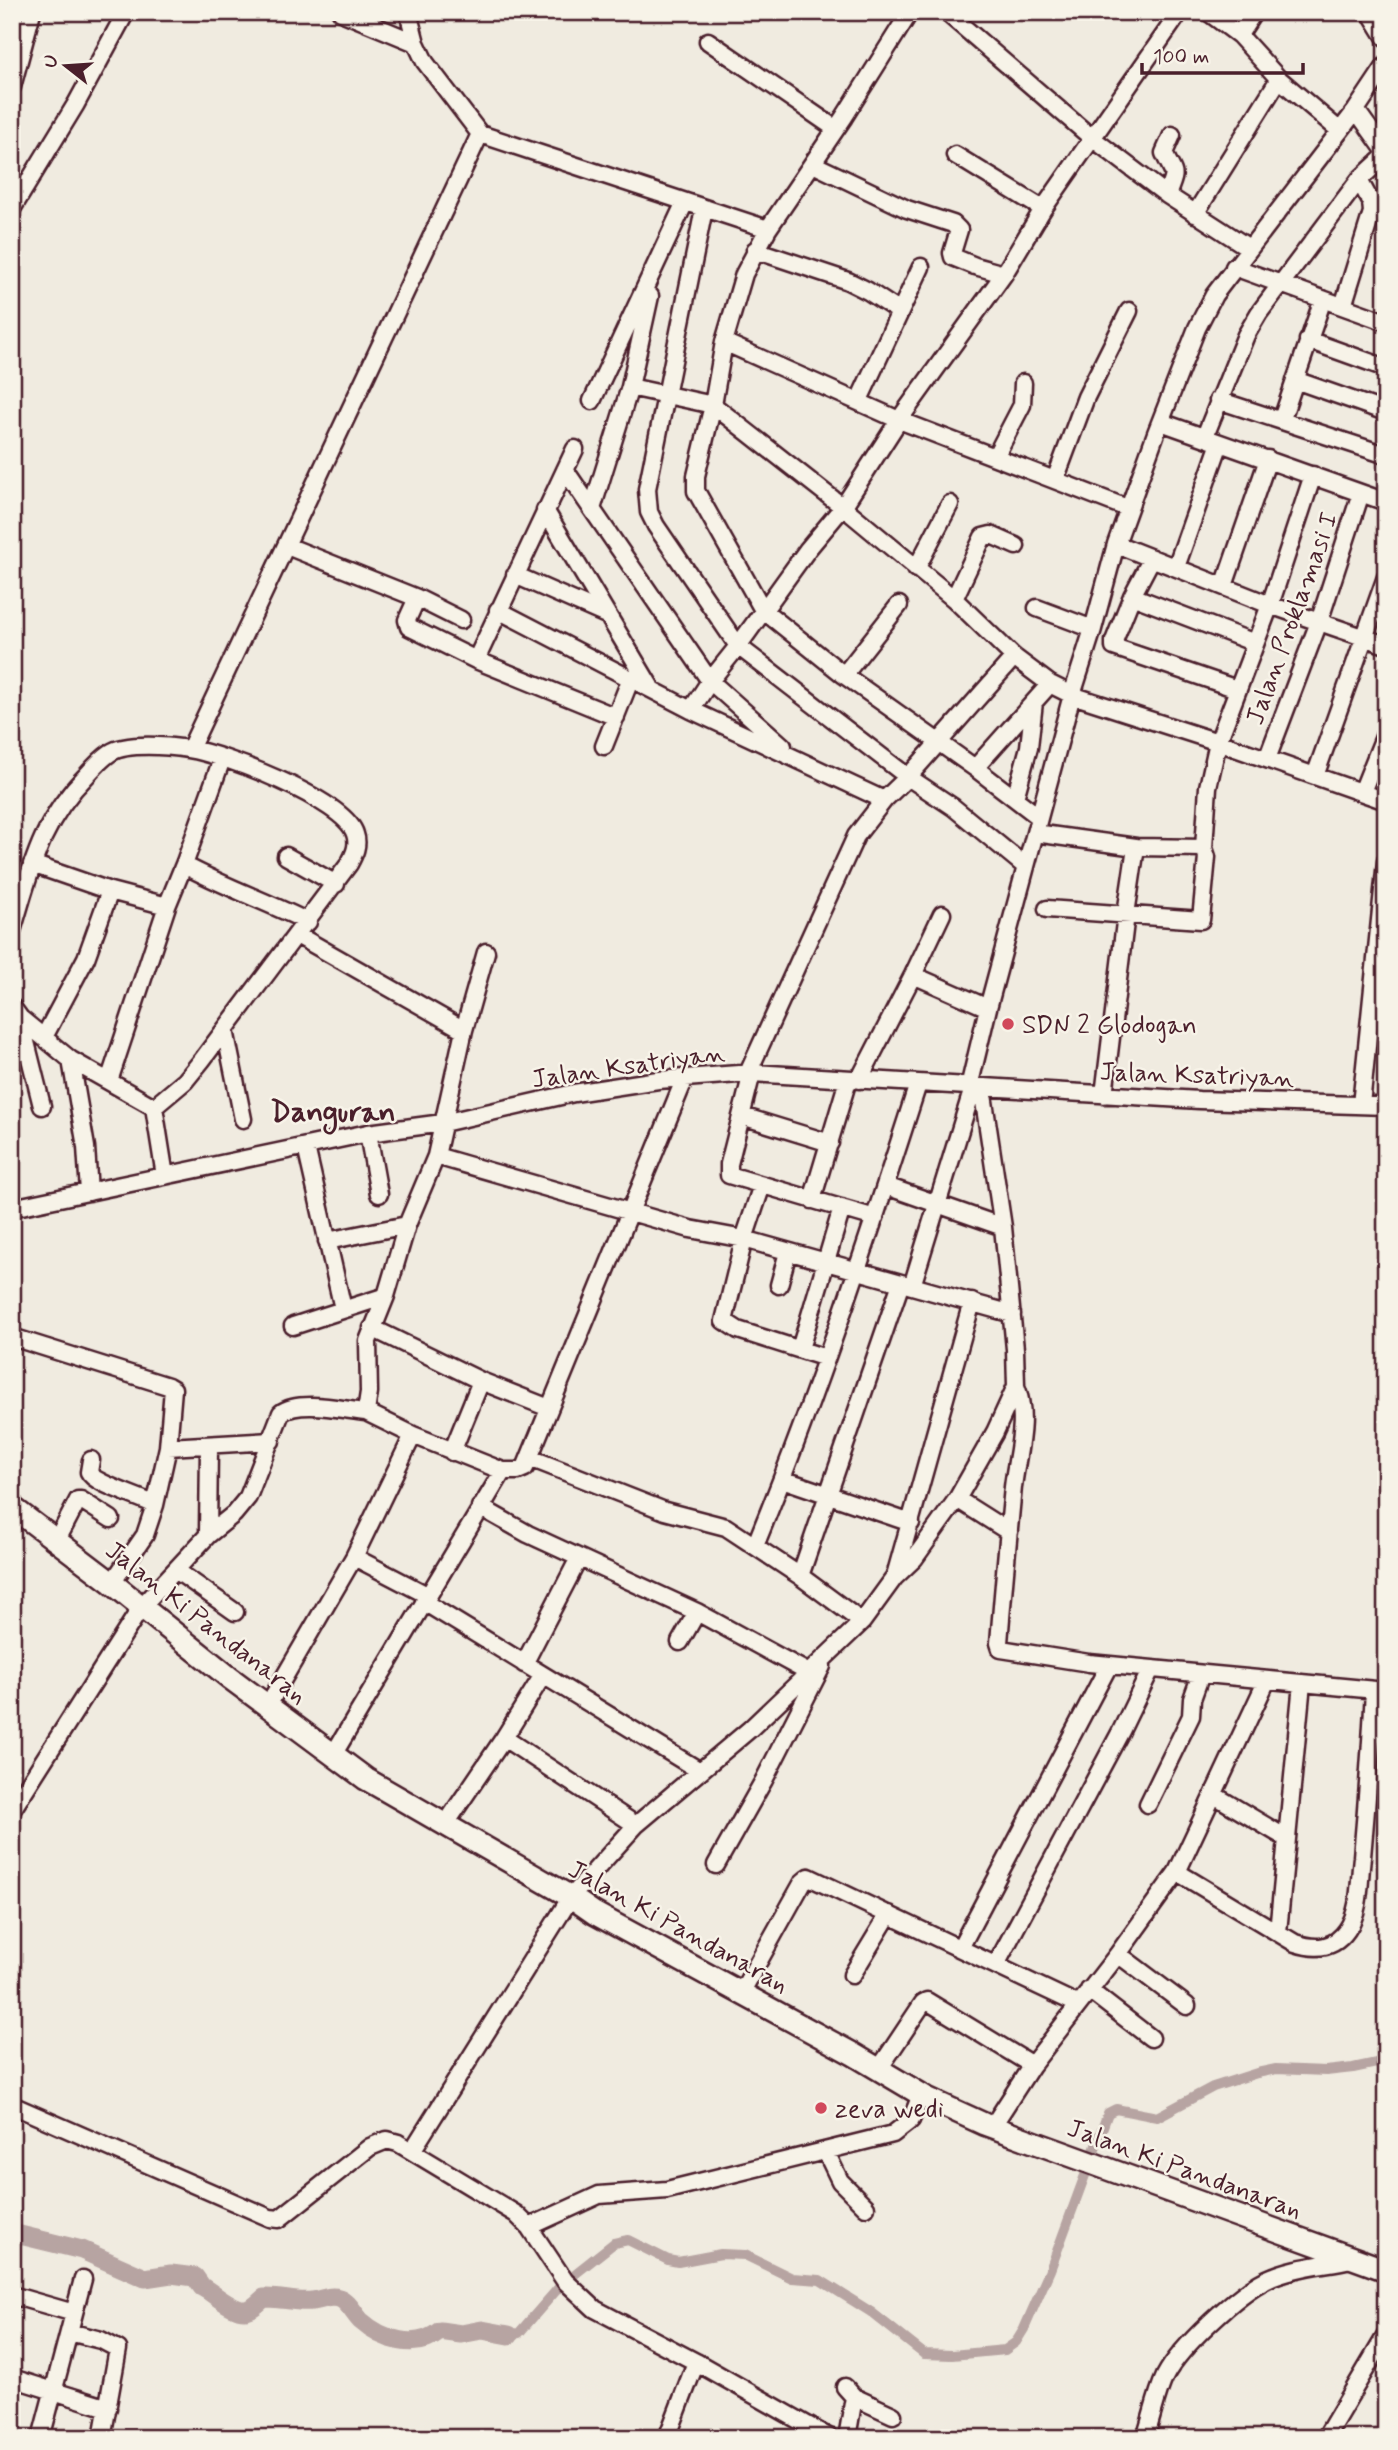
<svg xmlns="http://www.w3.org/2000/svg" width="1398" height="2450" viewBox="0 0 1398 2450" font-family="Mynerve,sans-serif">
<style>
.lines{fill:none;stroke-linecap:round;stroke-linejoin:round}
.canal{stroke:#b7a4a2;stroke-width:10}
.river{stroke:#b7a4a2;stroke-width:19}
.minor-casing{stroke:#4a1f2b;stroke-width:21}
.major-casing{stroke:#4a1f2b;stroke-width:26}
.minor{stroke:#f7f3e8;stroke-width:16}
.major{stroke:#f7f3e8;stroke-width:21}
.poi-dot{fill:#d1495b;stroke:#f7f3e8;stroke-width:2.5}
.labels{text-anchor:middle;stroke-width:5;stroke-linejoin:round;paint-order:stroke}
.street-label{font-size:26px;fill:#4a1f2b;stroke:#f7f3e8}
.poi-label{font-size:26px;fill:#4a1f2b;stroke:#f7f3e8;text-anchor:start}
.quarter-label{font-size:30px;font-weight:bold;fill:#4a1f2b;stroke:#f7f3e8}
</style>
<rect width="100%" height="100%" fill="#f0ebe0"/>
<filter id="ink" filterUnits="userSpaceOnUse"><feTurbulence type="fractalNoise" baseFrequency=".0143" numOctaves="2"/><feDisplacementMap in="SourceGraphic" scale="14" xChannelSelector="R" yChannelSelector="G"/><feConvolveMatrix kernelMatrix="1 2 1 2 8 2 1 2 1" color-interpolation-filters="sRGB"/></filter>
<g filter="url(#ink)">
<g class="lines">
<path class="canal" d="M509,2335L519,2333L561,2285L614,2243L628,2240L668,2260L678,2262L721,2254L745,2255L792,2278L820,2280L871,2312L924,2354L952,2355L1005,2350L1016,2342L1024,2329L1050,2270L1108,2113L1116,2109L1157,2117L1213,2087L1257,2073L1276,2069L1326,2071L1353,2068L1386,2061"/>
<path class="river" d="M12,2233L82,2250L145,2278L171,2274L195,2277L202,2287C214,2293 236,2315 249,2309C254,2308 259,2302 264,2298C280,2297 296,2303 312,2301C322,2300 329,2295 339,2298C348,2301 354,2314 361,2321C382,2340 417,2351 440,2331L461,2334L482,2330L509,2335"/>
<defs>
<path id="minor" d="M341,12L416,43
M408,12L416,43L425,62L480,134L768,229
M910,12L844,117L768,229L744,274L724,342L713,405L696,476V491L763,610L844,675L975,768L1039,817
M946,12L1092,138L1167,195L1249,248
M1208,12L1239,35L1279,79L1340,131
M1370,12L1386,38
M1239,35L1254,12
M708,41L836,129
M12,87L32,12
M1356,110L1386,152
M955,155L1043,209
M813,164L907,209L953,224L959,230L952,253L953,257L975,266L1004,274
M1167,195C1178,169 1174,176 1164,153L1172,135
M12,209L76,104L126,12
M704,209L647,489L649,512L656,526L738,646L908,777L953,807L1026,867
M1195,214L1279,79
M755,250L848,281L868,291L900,312
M1234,267L1386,322
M1343,306L1372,212L1371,202L1359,180
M1308,340L1386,368
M724,342L899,420L1127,508
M1295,380L1386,412
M630,387L713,405L843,507L954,599L1014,657L1050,684L1072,695L1218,742L1386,801
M859,400L921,267
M1218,400L1386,455
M592,401L685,202
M1282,419L1323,299
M1161,422L1386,502
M1205,436L1246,335L1259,313L1359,180L1386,155
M995,457L1022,405L1023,383
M565,470L710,681L783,746
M1055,480L1086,397L1129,311
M592,509L630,387L650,296
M545,510L650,686
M1116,544L1270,605L1386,645
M287,546L417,598L461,620
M1152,558L1132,596L1114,641V647L1237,689
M1176,567L1220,443
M916,569L950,504
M515,575L606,615
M1224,586L1268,459
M1132,596L1255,643
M417,598L407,620L409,627L476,660L616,717
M954,599L983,537L991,535L1016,546
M1037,608L1093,629
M498,610L691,710L884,800
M476,660L575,449
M844,675L899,605
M691,710L710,681L738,646L808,549L843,507L899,420L1004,274L1043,209L1180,12
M604,746L631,678
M190,749L480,134
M1267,759L1319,622L1361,493
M975,768L1050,684
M1315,776L1386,577
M1362,792L1386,732
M1015,798L1029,747L1034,702
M1035,833L1136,847L1204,848L1207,857L1201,920L1047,909
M1204,848L1208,787L1218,742L1270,605L1313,475
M286,856L336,884
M185,862L186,866C225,887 268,902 308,922
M32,864L110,891L167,906
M12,931C31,869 40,822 87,775C94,767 101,759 110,753C126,742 169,746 189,749C223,754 345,800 355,834C359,845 354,855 349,864L202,1060L185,1081L154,1107L71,1060L20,1018L12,1007
M297,935L464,1030
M913,975L988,1008
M20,1018L42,1106
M225,1030L243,1119
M44,1037L86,958L110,891
M71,1060L86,1147L89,1192
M748,1073L856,836L884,800L908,777L1014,657
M752,1073L729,1164V1175L875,1218
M859,1080L913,975L942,914
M109,1081L167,906L185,862L222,759
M969,1087L988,1008L1072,695L1093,629L1116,544L1156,433L1197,328L1214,295L1356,110L1386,65
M1104,1095L1126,914L1136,847
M1361,1105L1386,861
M154,1107L165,1176
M742,1116L830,1143
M368,1133L379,1194
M306,1147L343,1309
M436,1156L690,1229L744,1239L912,1286L973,1088
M762,1185L744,1239L724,1321L738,1330L826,1358
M886,1186L1003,1227
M812,1200L848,1080
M12,1208L368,1133L443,1123L574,1093L658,1080L752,1073L1199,1100L1386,1106
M327,1241L407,1225
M779,1285L788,1252
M912,1286L1012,1314
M293,1326L386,1296
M372,1328L481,1381L549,1408
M12,1337L168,1386L173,1389L168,1447
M800,1349L842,1208
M1016,1386C1029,1419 1017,1453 1013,1487C1008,1539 1003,1591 999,1643L1001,1649L1089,1663L1386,1691
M366,1412L413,1435L503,1471H518L525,1468L685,1078
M452,1452L481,1381
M530,1458L665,1511L726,1527L800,1576L862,1622
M91,1460L89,1472C94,1484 139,1496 155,1505
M782,1479L911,1523
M957,1499L1009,1532
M480,1507L528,1534L697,1612L809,1673
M208,1535L209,1447
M56,1542L78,1500H81L111,1519
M755,1546C817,1395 868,1240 918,1084
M354,1557L427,1595
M177,1571L235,1612
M800,1576L901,1283
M895,1576L972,1302
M112,1583L145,1535L155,1505L168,1447L271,1441
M424,1602L700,1771
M680,1642L697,1612
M524,1664L579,1558
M268,1705L354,1557L413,1435
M504,1738L636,1825
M333,1755L503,1471
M1214,1795L1286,1838
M1148,1804L1191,1716L1192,1699L1201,1674
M12,1810L142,1606L208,1535L234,1514L248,1497L281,1413C299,1399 344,1410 366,1412L369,1392L368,1341L386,1296L407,1225L436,1156L464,1030L486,952
M445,1825L504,1738L543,1675
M716,1865L764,1780L822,1666
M1177,1872L1267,1680
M1278,1932L1302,1683
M960,1948L1109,1665
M1118,1954L1187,2006
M996,1965L1121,1731L1151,1669
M852,1975L889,1914
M1089,1990L1151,2038
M741,1993L803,1882L809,1877L1077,2004
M879,2069L923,2003L927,2001L1032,2065
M12,2105L270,2218L279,2219L370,2147L387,2140L398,2143L516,2214L529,2227L565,2281L595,2309L696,2362L830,2438
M992,2127L1032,2065L1118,1954L1177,1872L1295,1943C1316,1950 1334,1949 1347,1930C1361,1910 1359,1880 1362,1857C1367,1801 1371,1746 1374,1691
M412,2151L571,1897L636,1825L750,1729L862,1622L894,1578L914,1559L957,1499L995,1432L1016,1386L1015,1349L1003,1227L982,1088
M826,2152L840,2181L866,2207
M529,2227L599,2195L667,2190L893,2134L911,2120L921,2095
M15,2296L74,2313
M69,2332L101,2340L118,2349L102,2438
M12,2378L108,2408
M845,2387L854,2397L847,2438
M854,2397L893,2415
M41,2438L83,2279
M667,2438L696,2362
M1145,2438C1152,2418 1156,2395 1165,2376C1180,2347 1238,2293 1267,2279C1292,2267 1324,2265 1351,2259
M1325,2438L1386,2335"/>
<path id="major" d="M12,1507L112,1583L230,1678L366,1779L571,1897L594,1913L853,2054L927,2098L984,2124L1386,2270"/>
</defs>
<use href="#minor" class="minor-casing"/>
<use href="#major" class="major-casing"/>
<use href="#minor" class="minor"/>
<use href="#major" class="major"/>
</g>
</g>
<g class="poi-dot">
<circle cx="1008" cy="1024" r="7"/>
<circle cx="821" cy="2108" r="7"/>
</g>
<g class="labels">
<g class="street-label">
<text transform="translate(1291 618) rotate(-70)" y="9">Jalan Proklamasi I</text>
<text transform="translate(628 1065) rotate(-8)" y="9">Jalan Ksatriyan</text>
<text transform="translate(1197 1074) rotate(2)" y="9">Jalan Ksatriyan</text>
<text transform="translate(207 1622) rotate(38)" y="9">Jalan Ki Pandanaran</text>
<text transform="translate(679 1926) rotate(29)" y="9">Jalan Ki Pandanaran</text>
<text transform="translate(1185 2168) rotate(20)" y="9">Jalan Ki Pandanaran</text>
</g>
<g class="poi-label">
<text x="1022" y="1033">SDN 2 Glodogan</text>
<text x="835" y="2117">zeva wedi</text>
</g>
<g class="quarter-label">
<text x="333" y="1121">Danguran</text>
</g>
</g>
<rect width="1398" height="2450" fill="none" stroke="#f7f3e8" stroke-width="42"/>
<rect x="21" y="21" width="1356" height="2408" fill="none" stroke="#4a1f2b" stroke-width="2.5" filter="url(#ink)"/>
<g transform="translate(66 66) rotate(287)" stroke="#f7f3e8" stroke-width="5" paint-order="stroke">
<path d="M0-5L12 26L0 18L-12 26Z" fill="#4a1f2b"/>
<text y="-10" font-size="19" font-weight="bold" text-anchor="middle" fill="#4a1f2b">U</text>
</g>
<path d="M1142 63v10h161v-10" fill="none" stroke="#4a1f2b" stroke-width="3.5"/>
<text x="1153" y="63" font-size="21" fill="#4a1f2b" stroke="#f7f3e8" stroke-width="5" paint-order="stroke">100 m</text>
</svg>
